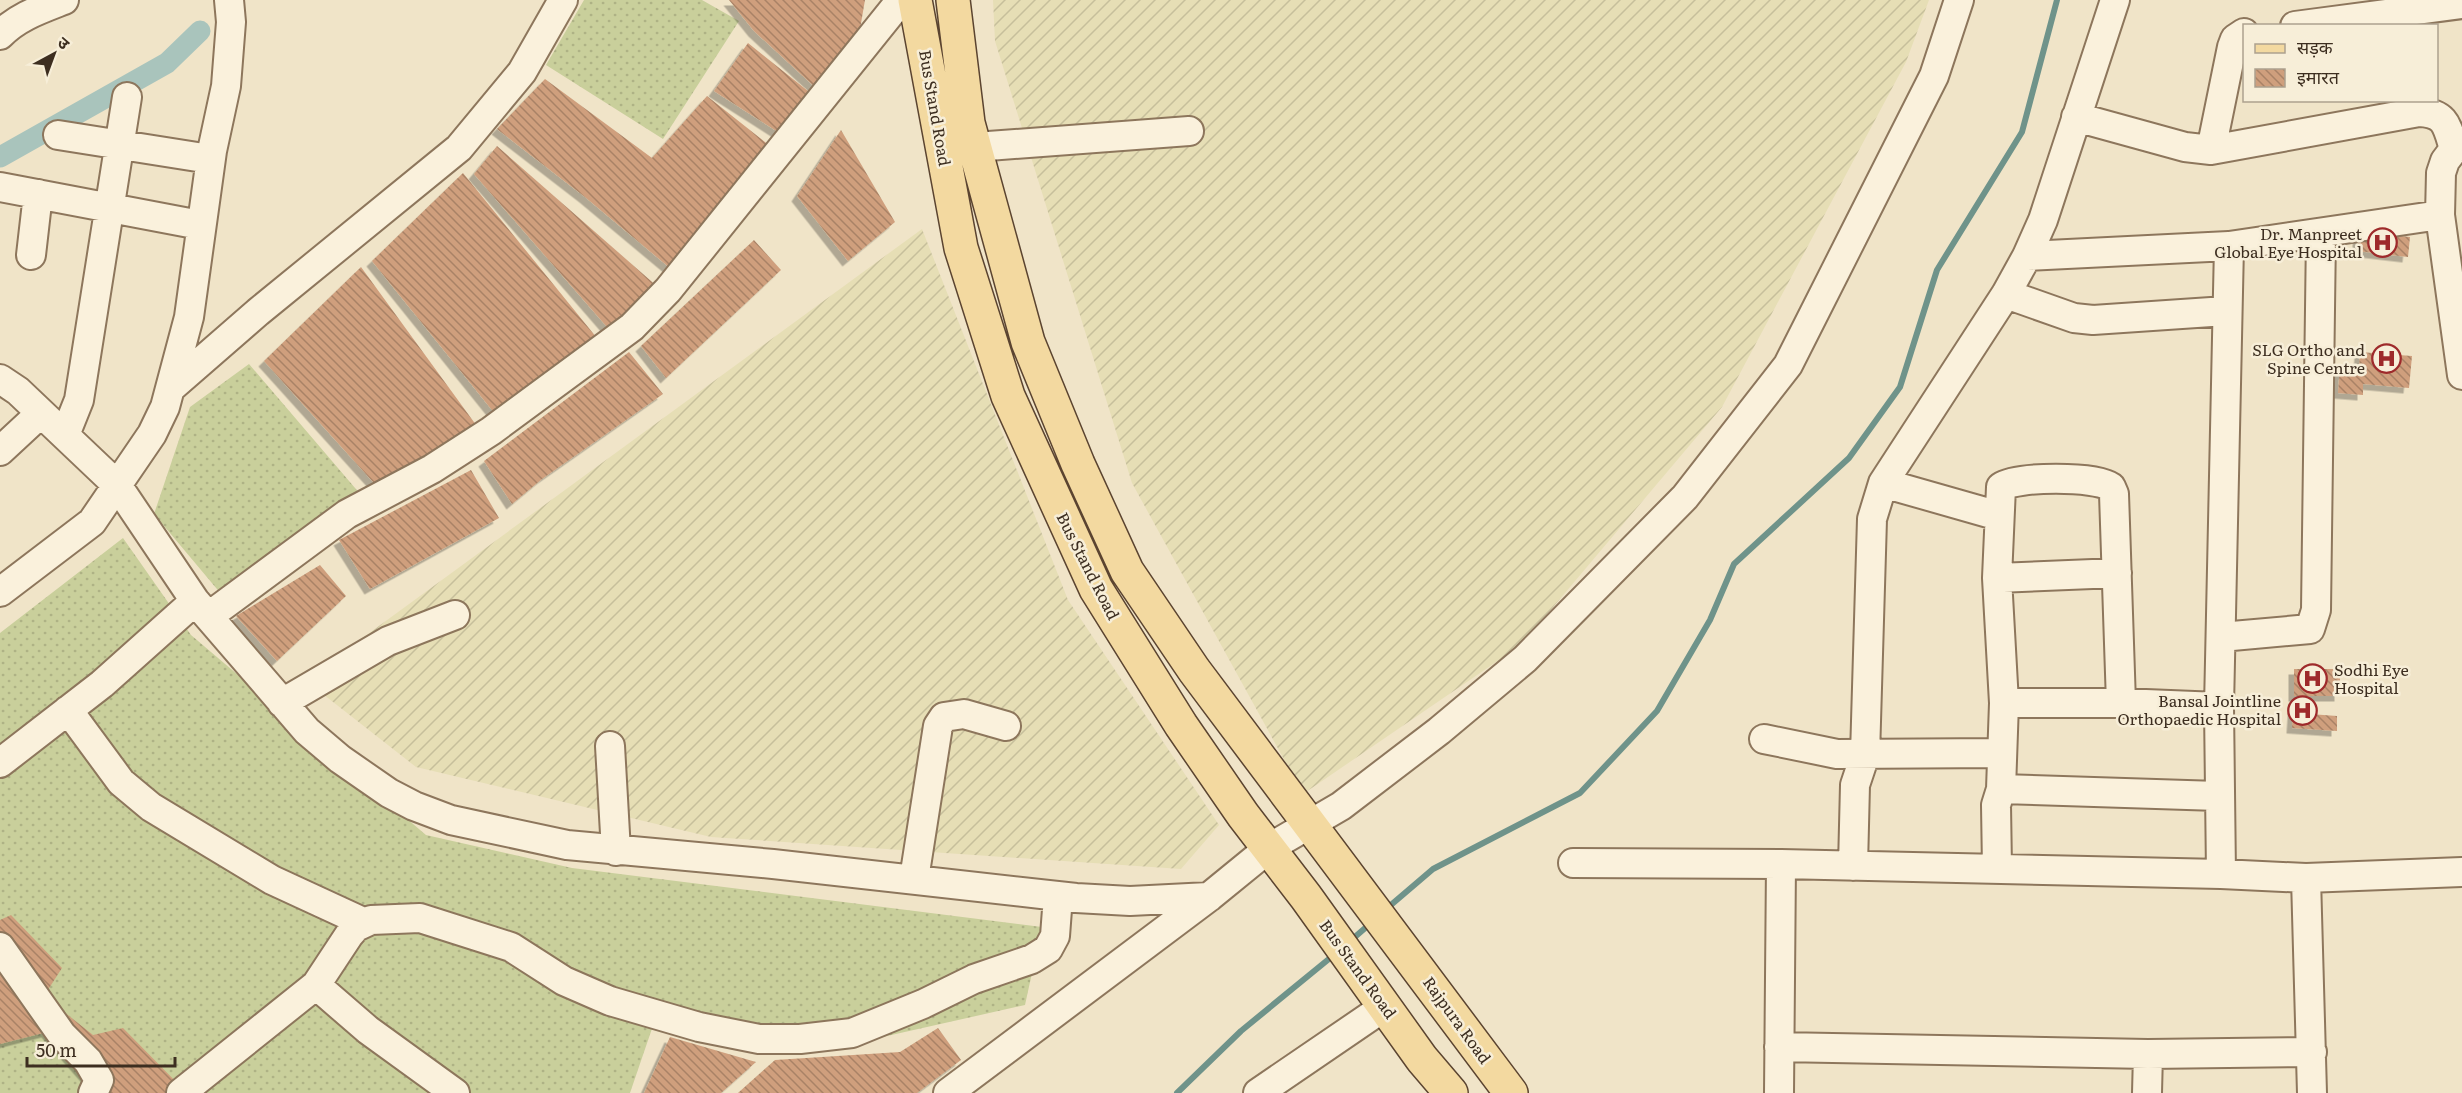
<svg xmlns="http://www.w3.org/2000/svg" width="2462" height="1093" viewBox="0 0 2462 1093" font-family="Literata,'Noto Sans Devanagari',serif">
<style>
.farmland{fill:url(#farmland-furrows)}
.grass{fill:url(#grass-dots)}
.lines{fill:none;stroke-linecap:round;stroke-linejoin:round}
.stream{stroke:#6f938a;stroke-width:6}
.canal{stroke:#a9c4bc;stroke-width:21}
.building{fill:url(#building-back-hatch);filter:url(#shadow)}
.minor-casing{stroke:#8d765c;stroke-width:32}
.major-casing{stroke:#5b4430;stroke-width:36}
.minor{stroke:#faf1dc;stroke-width:28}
.major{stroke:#f3d9a0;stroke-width:33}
.labels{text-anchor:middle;stroke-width:5;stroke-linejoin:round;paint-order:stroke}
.street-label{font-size:16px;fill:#3d2e20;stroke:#f7eed8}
.poi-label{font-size:16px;fill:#3d2e20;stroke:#f7eed8;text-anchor:end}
</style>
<defs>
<pattern id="farmland-furrows" width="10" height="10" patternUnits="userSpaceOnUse" patternTransform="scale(1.5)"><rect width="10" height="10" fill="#e6deb5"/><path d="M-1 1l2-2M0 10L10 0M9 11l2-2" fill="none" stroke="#c6bf9b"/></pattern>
<pattern id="grass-dots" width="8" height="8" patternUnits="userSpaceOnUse" patternTransform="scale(1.5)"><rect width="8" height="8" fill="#c9cf9b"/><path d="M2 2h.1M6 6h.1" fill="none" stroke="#aeb285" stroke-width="1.8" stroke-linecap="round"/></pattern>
<pattern id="building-back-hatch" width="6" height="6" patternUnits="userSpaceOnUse" patternTransform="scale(1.5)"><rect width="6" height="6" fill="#cf9f7d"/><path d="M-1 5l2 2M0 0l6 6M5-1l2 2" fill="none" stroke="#a98266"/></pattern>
<filter id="shadow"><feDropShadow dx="-5.5" dy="5.5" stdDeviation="0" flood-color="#0004"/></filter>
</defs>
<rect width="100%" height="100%" fill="#f0e4c8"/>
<path class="farmland" d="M993,0H1929L1906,62L1722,407L1521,645L1303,794L1132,483L995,41Z
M922,229L1068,600L1219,825L1181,869L711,837L416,767L305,680Z"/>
<path class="grass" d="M584,0H702L739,21L663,139L546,65Z
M249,364L361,495L232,607L154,514L190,407Z
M123,538L191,635L426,835L572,868L1042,927L1025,1005L829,1049L657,1014L630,1093H0V633Z"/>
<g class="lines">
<path class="stream" d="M1385,910L1433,869L1580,793L1657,711L1710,620L1734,564L1849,458L1900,387L1937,270L2022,132L2057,0
M1349,942L1371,923
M1177,1093L1241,1031L1335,954"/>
<path class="canal" d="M0,157L167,63L200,31"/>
</g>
<path class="building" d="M729,0H865L860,29L817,89L754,31Z
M748,43L808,91L778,132L714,91Z
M545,79L652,158L707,96L770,146L716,207L670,268L585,197L497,129Z
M841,130L895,222L848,261L797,196Z
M497,146L659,288L614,335L474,174Z
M463,173L601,343L500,420L372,261Z
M2359,231L2410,237L2408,257L2357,251Z
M754,240L781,270L666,378L641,346Z
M361,267L479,429L383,493L264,361Z
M629,352L663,394L542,479L512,504L484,461Z
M2360,352L2412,356L2409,388L2363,384V395L2338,393L2340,366L2359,367Z
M471,470L499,518L370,589L339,540Z
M320,565L346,596L277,661L236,616Z
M2294,669H2340V696H2294Z
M2294,698L2311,700L2310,714L2337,716V731L2292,728Z
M11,915L62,968L44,996L93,1035L123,1028L183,1089L179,1093H101L47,1032L0,1044V920Z
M938,1028L961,1060L917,1093H738L775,1060L900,1052Z
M670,1037L756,1062L721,1093H644Z"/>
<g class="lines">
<defs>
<path id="minor" d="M2295,26L2462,4
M0,35C17,17 41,9 64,0
M2076,117L2185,147L2211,150L2419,112C2446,113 2447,126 2454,149
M58,135L210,159
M2462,144L2454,149L2445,161L2441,173L2440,215L2462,375
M975,147L1189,131
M2211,150L2232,47L2235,39L2244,33
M0,187L200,225
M31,255L38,194
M2027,256L2229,246L2440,215
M2006,294L2074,318L2093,320L2226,311
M0,379L18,391L117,485L195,601L307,731L340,759L389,793L414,806L451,820L567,845L773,864L1076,898L1130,901L1209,897
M173,386L258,312L459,148L522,72L563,0
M65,435L79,400L127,97
M0,451L41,413
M1883,483L1999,516
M1997,578L2117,573
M0,592L92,522L152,434L165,407L189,317L212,151L226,86L231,22L229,0
M209,616L347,514L432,469L491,431L632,327L668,290L901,0
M2221,637L2310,629L2316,610L2321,234
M282,703L388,641L455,615
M2004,703H2121
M68,710L121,782L151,807L272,880L363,922
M1764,739L1837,754L2002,753
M610,746L616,851
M0,763L102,684L195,601
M2001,789L2218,796
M1573,863L1781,864
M1853,866L1855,785L1865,755L1872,519L1883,483L2006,294L2027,256L2043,220L2115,0
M1997,868L1996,805L2001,789L2004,703L1997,578L2001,487C2016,476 2096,476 2111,487L2114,494L2121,703L2219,707
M2221,874L2219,707L2229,246
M2306,878L2312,1093
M914,879L938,726L944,717L964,714L1006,726
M0,947L62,1035L88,1061L99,1080L93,1093
M316,985L368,1030L455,1093
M1779,1047L2148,1054L2312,1052
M181,1093L316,985L349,935L356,927L371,920L420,918L511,947L564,981L610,1001L699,1027L759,1039H800L852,1033L923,1004L974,979L1032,959L1048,949L1055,936L1058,896
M948,1093L1209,897L1269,848L1341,806L1439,731L1525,659L1685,497L1788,365L1934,76L1959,0
M1258,1093L1384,1007
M1779,1093L1781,864L2221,874L2306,878L2462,872
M2147,1093L2148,1054"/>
<path id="major" d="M915,0L961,248L1008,396L1096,589L1181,725L1243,815L1306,897L1422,1059L1451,1093
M953,0L968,123L1028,342L1078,464L1127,571L1194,670L1511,1093"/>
</defs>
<use href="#minor" class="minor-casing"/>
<use href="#major" class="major-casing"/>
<use href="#minor" class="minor"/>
<use href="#major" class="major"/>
</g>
<defs>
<symbol id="hospital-ring" viewBox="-11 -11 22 22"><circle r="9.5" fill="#f7eed8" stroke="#9e2a2b" stroke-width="1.5"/><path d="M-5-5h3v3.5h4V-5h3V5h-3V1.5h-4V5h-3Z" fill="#9e2a2b"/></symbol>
</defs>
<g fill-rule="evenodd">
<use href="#hospital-ring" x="2366" y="226" width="33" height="33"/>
<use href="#hospital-ring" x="2370" y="342" width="33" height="33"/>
<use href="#hospital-ring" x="2296" y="662" width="33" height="33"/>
<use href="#hospital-ring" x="2286" y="694" width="33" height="33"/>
</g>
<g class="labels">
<g class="street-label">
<text transform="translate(935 108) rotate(80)" y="6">Bus Stand Road</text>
<text transform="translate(1088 566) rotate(63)" y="6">Bus Stand Road</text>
<text transform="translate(1358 969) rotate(54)" y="6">Bus Stand Road</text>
<text transform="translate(1457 1020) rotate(54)" y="6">Rajpura Road</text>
</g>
<g class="poi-label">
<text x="2362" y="240">Dr. Manpreet<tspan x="2362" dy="18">Global Eye Hospital</tspan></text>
<text x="2365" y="356">SLG Ortho and<tspan x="2365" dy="18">Spine Centre</tspan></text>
<text x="2334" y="676" text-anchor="start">Sodhi Eye<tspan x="2334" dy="18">Hospital</tspan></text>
<text x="2281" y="707">Bansal Jointline<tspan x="2281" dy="18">Orthopaedic Hospital</tspan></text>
</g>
</g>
<rect x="2243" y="24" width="195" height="78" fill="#f7eed8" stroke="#ada18e" stroke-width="1.5"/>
<rect x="2255" y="44" width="30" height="9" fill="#f3d9a0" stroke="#ada18e" stroke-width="1.5"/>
<text x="2297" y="54" font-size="18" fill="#3d2e20">सड़क</text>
<rect x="2255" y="69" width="30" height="18" fill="url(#building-back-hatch)" stroke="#ada18e" stroke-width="1.5"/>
<text x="2297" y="84" font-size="18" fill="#3d2e20">इमारत</text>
<g transform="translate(54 54) rotate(41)" stroke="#f7eed8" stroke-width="4.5" paint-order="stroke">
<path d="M0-4.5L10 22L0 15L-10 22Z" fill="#3d2e20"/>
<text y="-9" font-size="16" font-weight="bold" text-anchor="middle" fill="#3d2e20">उ</text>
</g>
<path d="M27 1057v9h148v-9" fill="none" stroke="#3d2e20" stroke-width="3"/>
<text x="36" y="1057" font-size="18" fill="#3d2e20" stroke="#f7eed8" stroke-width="4.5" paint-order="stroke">50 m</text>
</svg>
